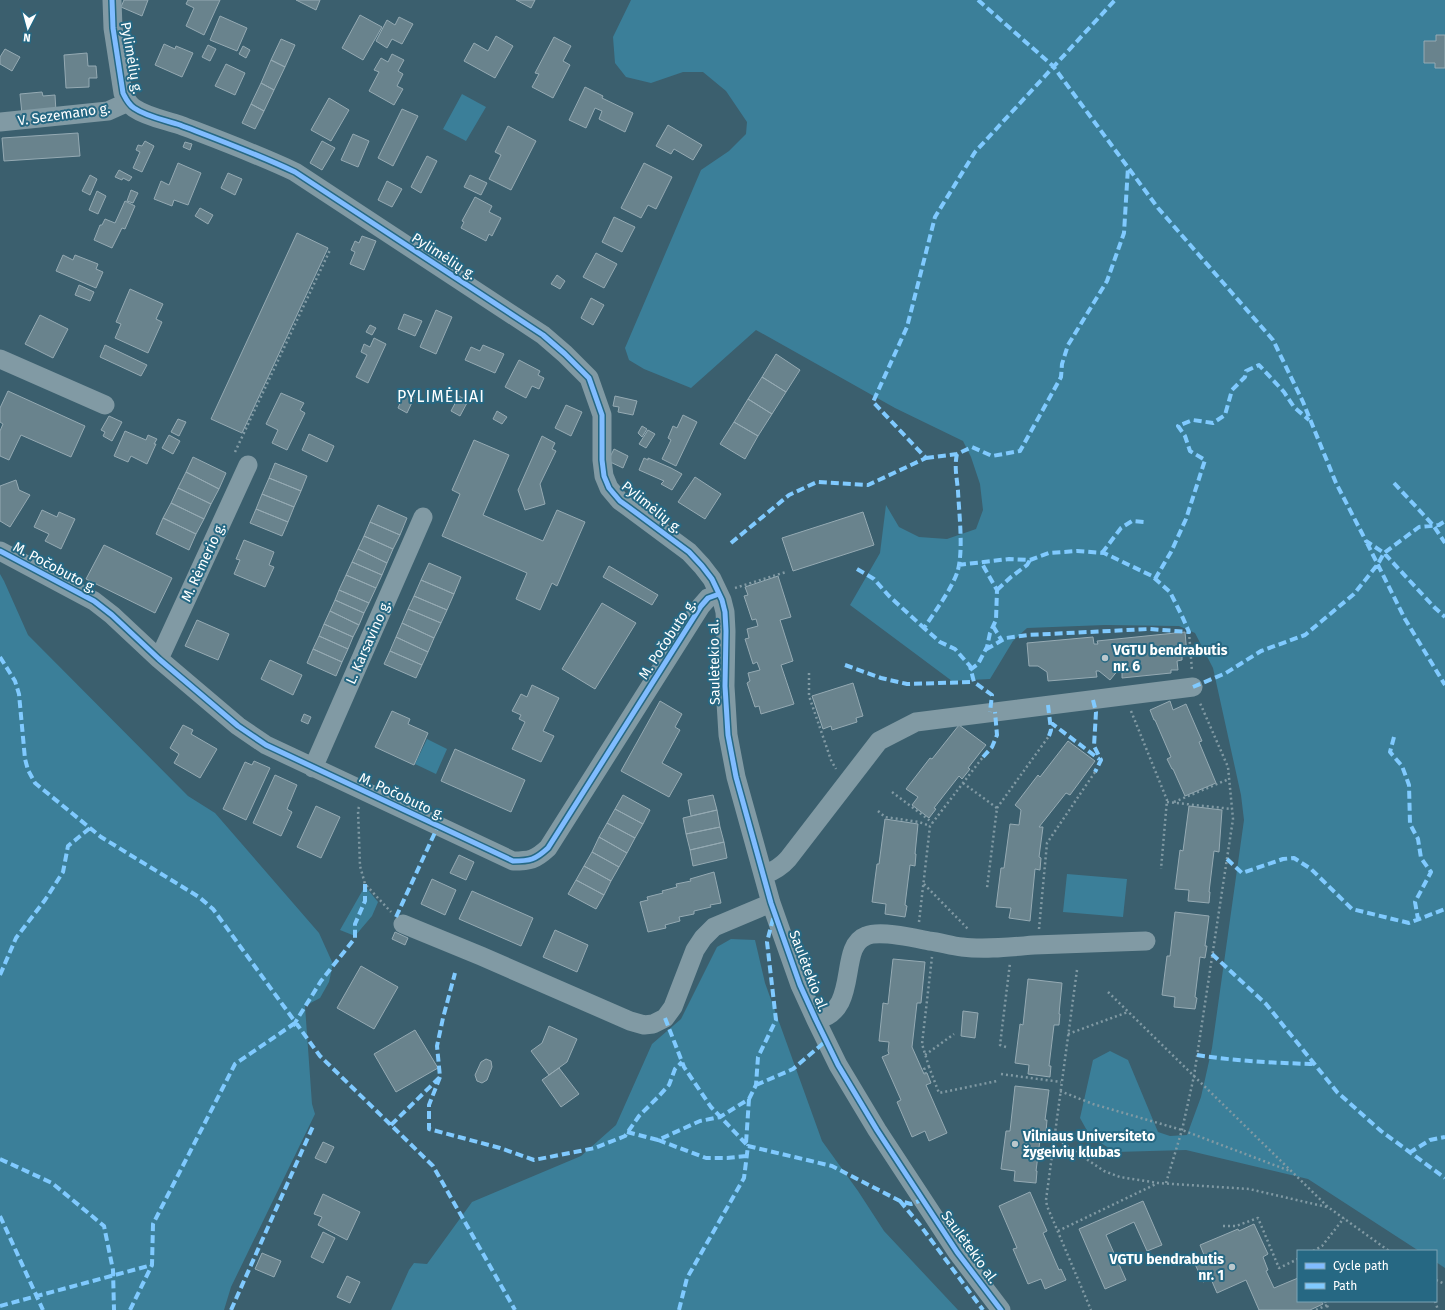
<svg xmlns="http://www.w3.org/2000/svg" width="1445" height="1310" viewBox="0 0 1445 1310" font-family="'Fira Sans',sans-serif">
<style>
.green{fill:#3b7f99}
.building{fill:#69838d;stroke:#95aab3}
.lines{fill:none;stroke-linecap:round;stroke-linejoin:round}
.path{stroke:#819aa4;stroke-width:2.5;stroke-dasharray:2 3;stroke-linecap:butt}
.minor{stroke:#819aa4;stroke-width:19}
.quiet{stroke:#80caff;stroke-width:4;stroke-dasharray:8 4;stroke-linecap:butt}
.cycleway-casing{stroke:#266883;stroke-width:8}
.cycleway{stroke:#80bcff;stroke-width:5}
.poi-dot{fill:#bac7cc;stroke:#266883;stroke-width:1.5}
.labels{text-anchor:middle;stroke-width:4;stroke-linejoin:round;paint-order:stroke}
.street-label{font-size:14px;fill:#fff;stroke:#266883}
.poi-label{font-size:14px;font-weight:bold;fill:#fff;stroke:#266883;text-anchor:start}
.quarter-label{font-size:16px;letter-spacing:1px;fill:#fff;stroke:#266883}
</style>
<rect width="100%" height="100%" fill="#3b5f6e"/>
<path class="green" d="M631,0H1445V1268L1436,1262V1251H1419L1308,1179L1186,1150L1115,1152L1090,1136L1080,1118L1093,1060L1110,1051L1128,1060L1158,1132L1170,1136L1187,1135L1201,1097L1212,1048L1244,820L1241,795L1213,668L1195,633L1179,626L1105,625L1027,628L1013,641L990,679L952,681L850,605L880,553L886,505L899,527L919,537L947,539L976,529L983,510L980,484L971,457L963,441L895,408L756,330L691,388L644,369L629,360L625,348L701,170L729,151L746,134L747,122L726,91L703,72H683L651,83L626,77L615,63L613,37Z
M462,94L486,107L466,141L443,129Z
M0,574L4,581L28,635L188,796L215,813L319,933L333,964L329,982L320,998L305,1006L312,1104L315,1114L231,1287L224,1310H0Z
M427,739L447,749L436,774L415,764Z
M1067,874L1127,879L1123,917L1063,912Z
M365,886L378,902L372,916L355,936L340,930Z
M731,939L755,940L765,983L822,1141L858,1191L884,1231L958,1310H391L409,1270L414,1263L427,1264L472,1202L581,1156L616,1125L652,1044L681,1019L717,947Z"/>
<path class="building" d="M124,0H148L142,16L121,7Z
M188,0H220L204,35L186,26L194,8L186,4Z
M296,0H320L316,10Z
M516,0H535L531,8Z
M360,15L382,27L363,60L342,48Z
M220,16L247,28L237,51L210,40Z
M399,17L413,24L402,44L392,39L387,48L376,41L387,20L395,25Z
M1436,35H1445V68H1435V63H1424V41H1436Z
M496,36L513,46L495,78L464,61L474,43L488,51Z
M554,37L571,46L563,61L570,65L553,98L532,87L539,74L535,73Z
M281,39L295,45L285,67L271,60Z
M164,44L175,49L176,46L193,53L182,77L155,65Z
M208,45L216,49L210,61L202,57Z
M243,46L250,50L246,58L239,54Z
M5,49L20,57L12,71L0,64V57Z
M87,53L88,66H96L97,78H89V87L66,88L64,55Z
M392,54L404,60L398,71L403,74L397,86L403,89L394,105L369,91L379,72L374,70L381,58L388,62Z
M271,60L285,67L274,90L261,83Z
M226,64L245,73L235,95L215,86Z
M261,83L274,90L264,111L251,104Z
M585,87L603,96L602,98L633,113L625,132L599,119L602,111L595,108L586,128L569,120Z
M42,92L43,96L55,95L56,112L22,114L20,94Z
M329,98L349,110L331,141L311,130Z
M251,104L264,111L255,129L242,123Z
M402,109L418,116L393,166L378,158Z
M668,125L702,145L693,160L674,149L671,154L656,146Z
M508,126L536,141L511,190L489,179L501,155L495,152Z
M78,133L80,156L4,161L2,138Z
M353,134L369,141L358,167L341,160Z
M145,141L154,146L142,172L133,168L140,152L136,150L138,145L142,146Z
M322,141L335,148L322,170L310,163Z
M185,142L192,144L190,150L183,147Z
M427,156L437,161L421,193L411,187Z
M178,163L201,173L188,205L174,200L172,206L154,199L161,181L169,185Z
M644,163L672,177L656,209L648,205L641,218L621,208Z
M119,170L132,177L129,181L123,178L122,180L115,177Z
M228,173L242,179L235,195L221,188Z
M90,175L97,179L90,195L82,191Z
M470,175L487,183L481,195L464,187Z
M387,181L402,189L392,207L378,200Z
M131,190L138,193L133,203L127,201Z
M97,191L106,196L98,214L89,210Z
M475,197L492,206L489,212L501,218L492,236L489,234L486,241L461,228L464,222L462,221Z
M125,201L135,206L125,229L122,228L112,248L94,240L100,225H102L105,219L115,223Z
M200,208L213,215L208,224L195,216Z
M614,217L635,227L622,252L602,242Z
M297,233L328,248L242,433L211,419Z
M362,236L376,241L364,270L350,264L355,252L351,250L355,241L359,243Z
M596,253L617,264L604,288L583,277Z
M63,255L73,260L75,255L98,264L96,269L103,272L96,288L56,271Z
M557,275L565,281L560,289L551,284Z
M79,285L94,292L90,301L75,295Z
M130,289L163,304L156,319L162,322L148,353L115,338L121,324L116,322Z
M591,298L604,305L593,325L581,318Z
M436,310L452,317L436,354L420,347Z
M404,314L422,321L415,336L398,329Z
M40,315L68,329L53,358L25,344Z
M370,325L376,328L372,335L366,332Z
M374,338L386,344L368,383L356,377L367,355L361,352L364,344L370,347Z
M105,345L147,365L141,376L100,357Z
M483,345L504,354L495,373L465,360L471,347L480,351Z
M776,354L800,370L786,392L762,377Z
M519,360L540,371L538,375L544,378L539,389L532,386L526,398L505,387Z
M762,377L786,392L772,414L748,399Z
M8,391L85,426L71,457L21,435L9,460L0,456V431L3,424L0,422V408Z
M281,393L304,403L300,410L305,413L287,450L272,443L278,430L266,424Z
M404,394L414,398L407,413L398,408Z
M459,396L468,401L460,416L451,411Z
M615,396L637,401L633,415L618,412L619,407L613,406Z
M748,399L772,414L758,436L734,422Z
M566,405L582,412L571,436L555,428Z
M497,411L507,417L502,424L493,419Z
M683,415L697,422L676,466L662,459L671,440L668,438L673,426L677,428Z
M109,416L122,422L112,441L103,436L105,432L101,430Z
M178,419L186,422L179,436L171,432Z
M734,422L758,436L745,459L720,444Z
M642,426L647,429L642,437L638,433Z
M648,430L655,434L646,448L639,444Z
M125,431L146,440L148,435L157,439L154,444H156L147,464L131,456L128,462L114,456Z
M309,434L334,446L327,462L302,450Z
M169,435L180,441L173,454L162,448Z
M542,436L555,443L552,449L556,451L540,484L545,504L525,510L518,490Z
M474,440L509,455L483,515L543,541L557,510L585,522L557,586L552,583L540,610L516,599L527,573L442,536L460,494L452,490Z
M614,449L628,456L623,468L608,461Z
M193,457L226,473L219,489L186,472Z
M644,458L648,460V458L671,468L682,474L672,490L661,484L664,481L639,470Z
M275,463L307,476L301,491L269,478Z
M186,472L219,489L211,504L178,488Z
M695,477L721,494L705,519L678,502Z
M269,478L301,491L294,507L262,494Z
M16,480L19,490L30,495L10,527L0,521V486Z
M178,488L211,504L204,519L171,503Z
M262,494L294,507L288,522L256,509Z
M171,503L204,519L196,534L163,518Z
M378,505L407,518L400,535L370,522Z
M256,509L288,522L282,536L250,523Z
M42,510L57,517L59,512L75,519L61,549L45,541L49,534L34,527Z
M863,512L874,545L793,571L782,538Z
M163,518L196,534L189,550L156,534Z
M370,522L400,535L393,549L364,536Z
M364,536L393,549L387,563L358,549Z
M244,540L274,552L269,565L274,567L265,587L234,574L240,560L236,559Z
M104,545L172,578L155,613L86,579Z
M358,549L387,563L382,575L352,562Z
M352,562L382,575L376,588L346,575Z
M429,563L461,577L454,594L421,580Z
M609,566L658,595L652,605L603,577Z
M346,575L376,588L369,603L339,590Z
M778,576L791,617L780,620L793,661L781,665L794,704L761,714L759,706L755,707L747,683L750,681L748,673L760,670L757,662L753,664L745,639L749,638L747,629L758,626L756,619L752,620L744,596L748,595L745,587Z
M421,580L454,594L447,610L414,596Z
M339,590L369,603L364,613L335,600Z
M414,596L447,610L441,623L408,609Z
M335,600L364,613L359,625L330,611Z
M602,603L636,623L595,689L562,669Z
M408,609L441,623L434,638L402,623Z
M330,611L359,625L353,637L324,624Z
M197,620L229,634L218,660L185,646Z
M402,623L434,638L428,652L396,637Z
M324,624L353,637L348,649L319,636Z
M1185,632L1187,655L1182,656V660L1177,661L1178,670H1171V673L1122,678V669H1119L1110,680L1099,671H1096L1097,677L1048,681L1047,672L1038,666H1029L1027,643L1093,637L1094,644H1098L1097,641Z
M319,636L348,649L342,662L313,649Z
M396,637L428,652L422,665L390,651Z
M313,649L342,662L336,676L307,663Z
M390,651L422,665L416,678L384,664Z
M270,660L302,675L293,695L261,679Z
M853,683L863,716L856,718L857,722L832,730L831,726L823,729L812,696Z
M532,685L559,698L543,731L554,736L541,762L512,749L525,722L519,719L521,715L512,711L521,694L527,697Z
M660,701L682,714L675,727L680,730L662,763L682,774L669,797L621,771Z
M1170,701L1173,710L1186,704L1202,741L1199,742L1216,783L1185,796L1173,769H1172L1167,759L1171,757L1155,720H1154L1150,710Z
M392,711L410,719L408,724L428,733L414,765L375,747Z
M304,714L311,717L308,724L301,721Z
M183,725L193,730L191,734L217,749L200,778L174,763L179,754L170,748Z
M959,725L986,745L968,768L970,769L962,779L959,776L934,808L936,809L929,818L912,805L918,797L906,789L930,758L932,759Z
M1068,741L1095,761L1070,795L1066,793L1039,827H1043L1039,857L1041,858L1040,870L1035,869L1030,921L1009,918L1011,908L996,907L1001,868H1004L1010,824L1019,825L1021,810L1015,805L1038,775L1040,777Z
M455,749L525,780L511,812L441,781Z
M254,761L270,768L246,820L223,809L245,762L252,765Z
M275,775L297,785L287,809L292,812L281,836L253,823Z
M623,795L650,810L643,824L615,809Z
M713,795L717,810L691,816L688,800Z
M316,806L340,817L321,858L297,847Z
M1189,806L1222,810L1219,852L1214,851L1209,892H1210L1209,903L1188,901L1189,890L1175,889L1180,850L1183,851Z
M615,809L643,824L635,838L607,823Z
M717,810L720,827L686,834L683,818Z
M885,819L918,824L915,854H916L915,866L910,865L905,905L907,906L905,917L885,914L886,904L872,902L877,864H879Z
M607,823L635,838L627,853L599,837Z
M720,827L724,842L690,850L686,834Z
M599,837L627,853L619,867L592,852Z
M724,842L727,858L693,866L690,850Z
M592,852L619,867L611,881L584,866Z
M459,855L474,862L466,880L450,873Z
M584,866L611,881L604,895L576,880Z
M714,872L721,903L710,905L711,907L694,911V914L679,917L680,921L665,925L666,928L648,932L640,902L648,900L647,897L663,893L662,891L677,887L676,884L691,881L690,879Z
M432,879L456,890L445,915L421,904Z
M576,880L604,895L596,909L568,894Z
M472,891L533,918L521,946L459,919Z
M1175,912L1209,916L1205,946H1207L1205,958L1200,957L1195,997L1197,998L1195,1009L1174,1007L1175,997L1162,995L1167,956H1170Z
M555,930L588,945L577,972L543,957Z
M395,932L408,938L405,945L392,939Z
M893,959L925,962L921,1003H917L912,1047L924,1074L927,1073L931,1083L926,1085L947,1133L929,1141L925,1131L912,1137L897,1102L901,1100L882,1057L889,1054L888,1051L889,1042L879,1041L883,1003L888,1004Z
M361,966L398,987L374,1029L337,1008Z
M1028,979L1062,983L1059,1014H1060L1059,1025H1054L1049,1066H1051L1050,1077L1028,1074L1029,1065L1015,1063L1020,1024L1023,1025Z
M963,1011L978,1013L975,1038L961,1036Z
M549,1026L577,1039L567,1062L549,1075L531,1051L542,1043Z
M415,1030L438,1068L396,1092L374,1054Z
M486,1059L491,1061L492,1067L487,1080L482,1083L477,1081L475,1075L481,1062Z
M559,1068L579,1094L561,1107L542,1080Z
M1015,1086L1049,1090L1045,1120H1047L1046,1132H1041L1036,1171H1037L1036,1183L1014,1181L1015,1171L1001,1169L1006,1131H1010Z
M323,1142L334,1147L326,1163L315,1158Z
M1030,1192L1047,1231L1043,1233L1059,1270L1061,1269L1066,1280L1045,1289L1041,1279L1028,1284L1013,1249L1017,1248L999,1206Z
M323,1194L360,1212L347,1240L318,1225L322,1217L314,1214Z
M1143,1201L1162,1245L1147,1251L1134,1222L1106,1235L1126,1280L1105,1289L1079,1229Z
M1254,1224L1268,1254L1263,1257L1268,1270L1266,1271L1274,1288L1298,1278V1301H1321L1323,1304L1310,1310H1259L1246,1280L1217,1293L1211,1279L1203,1282L1195,1264L1206,1260L1200,1245L1238,1229L1239,1231Z
M323,1232L335,1238L323,1263L311,1257Z
M262,1253L281,1261L274,1277L255,1269Z
M347,1276L360,1282L350,1303L337,1297Z"/>
<g class="lines">
<path class="path" d="M235,452L330,250
M735,588L786,572
M1189,632L1192,671
M809,673V696L831,760L836,769
M1131,711L1167,800L1161,869
M963,783L997,808L987,888
M892,792L933,823
M1167,802L1232,809
M1174,802L1229,779
M359,807L358,810L360,866L365,884L391,912
M997,808L1049,736
M878,811L885,817L919,822L930,826
M924,884L969,930
M919,922L930,826L983,757
M1039,929L1047,843L1095,772
M1077,970L1046,1200L1047,1206L1091,1310
M1108,992L1328,1207L1389,1251
M1068,1034L1128,1012
M1006,1047L1000,1045L1010,963
M925,1055L954,1034
M929,1067L922,1044L932,957
M926,1074L924,1069L929,1067L939,1093L997,1081
M1001,1074L1061,1082
M1060,1091L1093,1104L1182,1130L1290,1171
M1054,1137L1104,1171L1120,1177L1158,1183L1249,1189L1327,1207
M1166,1183L1182,1130L1194,1076L1233,819L1228,767L1200,703
M1223,1226H1236L1258,1218L1279,1268L1298,1259
M1058,1231L1156,1184
M1313,1251L1322,1246L1344,1218
M1436,1280L1445,1284
M1325,1301L1329,1310
M1435,1301L1438,1310
M1316,1310L1327,1305"/>
<path class="minor" d="M112,0L113,28L123,93C126,99 128,104 134,108C147,117 165,120 180,125C219,140 257,154 295,172L543,335L565,354L589,378L602,415V460L604,476L609,488L620,501L627,506L689,552L702,566L712,579L722,600L725,612L726,631L725,686L728,735L736,777L771,903L800,985L816,1020L838,1065L877,1130L957,1252L1001,1310
M0,122L108,111L128,102
M0,359L105,405
M0,551L94,601L112,615L159,659L238,726L266,745L513,861C530,861 535,860 548,848L701,606L708,598L719,594
M159,659L248,465
M313,768L423,517
M764,875C774,871 781,867 788,859L879,741L916,722L1193,687
M403,924L481,956L630,1021L644,1025L653,1024L665,1018L673,1007L695,950L703,938L714,927L771,903
M816,1020C861,1011 837,947 866,936C880,930 914,938 929,941C940,942 951,946 962,947C985,950 1010,947 1034,945C1071,944 1109,942 1146,941"/>
<path class="quiet" d="M978,0L1053,66L1158,208L1273,340L1303,402L1336,483L1366,541L1384,553L1434,607L1445,617
M957,454C954,467 957,478 958,491C959,513 964,553 957,573C951,590 934,613 924,628L940,642L955,649L970,666L974,682L992,695L990,712
M926,458L957,454L972,447L992,456L1020,451L1061,377L1062,364L1068,345L1107,281L1124,233L1128,167
M1394,483L1433,525L1445,543
M731,543L789,495L817,482L868,485L926,458L873,402L907,327L935,217L975,152L1115,0
M1367,543L1405,619L1445,685
M1102,553L1121,528L1132,521L1145,522
M958,565L1009,559L1030,560L1049,553L1077,551L1104,553L1152,576L1170,592L1182,616L1189,632L1149,629L1028,635L1006,638L985,650
M857,569L874,579L889,596L924,628
M1155,579L1171,552L1186,519L1205,460L1190,451L1185,436L1178,426L1193,420L1213,423L1225,415L1232,390L1245,377L1246,371L1259,365L1284,392L1294,407L1309,420
M997,590L1011,577L1027,565L1030,560
M993,626L1002,641
M0,657L15,681L19,694L25,759L28,770L35,783L101,837L199,897L213,909L320,1056L433,1166L515,1310
M845,665L881,678L907,684L974,682
M970,670L978,664L987,647L990,633L996,620L997,590L981,562
M1193,687L1226,673L1261,651L1305,635L1354,594L1378,564L1384,553L1419,527L1439,525L1445,521
M1093,700L1096,712L1094,746L1101,760L1095,772
M1048,705L1051,730L1049,736
M1050,722L1099,759
M1394,737L1390,752L1402,766L1409,785L1410,824L1418,839L1421,858L1431,872L1415,902L1418,919
M983,757L992,747L997,735L995,712
M1227,859L1242,873L1283,859L1294,858L1311,869L1352,909L1409,923L1445,909
M396,917L438,826
M1212,954L1266,1004L1337,1092L1381,1131L1445,1178
M0,975L16,938L45,900L63,872L68,846L90,828
M665,1018L684,1067L711,1107L747,1145
M293,1026L321,981L355,938V924L365,901V884
M1197,1055C1235,1061 1274,1063 1313,1064
M440,1077L429,1105V1129L500,1148L534,1160L595,1148L625,1136L639,1116L658,1097L669,1085L675,1069L682,1062
M756,1085L793,1069L826,1041
M749,1099L756,1085L758,1057L776,1020L767,942L774,915
M391,1125L440,1077L437,1046L443,1018L455,973
M627,1132L658,1140L700,1121L720,1117L749,1099L746,1143
M658,1140L706,1158H727L747,1156
M1409,1153L1430,1140L1445,1137
M0,1159L52,1183L104,1226L113,1270L114,1310
M900,1201L920,1225L983,1310
M0,1216L43,1310
M0,1306L152,1265
M130,1310L152,1265L153,1224L235,1064L295,1023
M231,1310L314,1124
M679,1310L687,1278L744,1178L748,1146L832,1166L900,1201L911,1204L922,1200"/>
<defs>
<path id="cycleway" d="M112,0L113,28L123,93C126,99 128,104 134,108C147,117 165,120 180,125C219,140 257,154 295,172L543,335L565,354L589,378L602,415V460L604,476L609,488L620,501L627,506L689,552L702,566L712,579L722,600L725,612L726,631L725,686L728,735L736,777L771,903L800,985L816,1020L838,1065L877,1130L957,1252L1001,1310
M0,551L94,601L112,615L159,659L238,726L266,745L513,861C530,861 535,860 548,848L701,606L708,598L719,594"/>
</defs>
<use href="#cycleway" class="cycleway-casing"/>
<use href="#cycleway" class="cycleway"/>
</g>
<g class="poi-dot">
<circle cx="1105" cy="658" r="4"/>
<circle cx="1015" cy="1144" r="4"/>
<circle cx="1232" cy="1267" r="4"/>
</g>
<g class="labels">
<g class="street-label">
<text transform="translate(132 58) rotate(80)" y="5">Pylimėlių g.</text>
<text transform="translate(64 114) rotate(-8)" y="5">V. Sezemano g.</text>
<text transform="translate(444 256) rotate(33)" y="5">Pylimėlių g.</text>
<text transform="translate(652 507) rotate(39)" y="5">Pylimėlių g.</text>
<text transform="translate(203 562) rotate(-65)" y="5">M. Rėmerio g.</text>
<text transform="translate(55 567) rotate(28)" y="5">M. Počobuto g.</text>
<text transform="translate(667 639) rotate(-57)" y="5">M. Počobuto g.</text>
<text transform="translate(368 642) rotate(-66)" y="5">L. Karsavino g.</text>
<text transform="translate(714 662) rotate(-91)" y="5">Saulėtekio al.</text>
<text transform="translate(402 796) rotate(25)" y="5">M. Počobuto g.</text>
<text transform="translate(809 971) rotate(69)" y="5">Saulėtekio al.</text>
<text transform="translate(970 1247) rotate(54)" y="5">Saulėtekio al.</text>
</g>
<g class="poi-label">
<text x="1113" y="655">VGTU bendrabutis<tspan x="1113" dy="16">nr. 6</tspan></text>
<text x="1023" y="1141">Vilniaus Universiteto<tspan x="1023" dy="16">žygeivių klubas</tspan></text>
<text x="1224" y="1264" text-anchor="end">VGTU bendrabutis<tspan x="1224" dy="16">nr. 1</tspan></text>
</g>
<g class="quarter-label">
<text x="441" y="402">PYLIMĖLIAI</text>
</g>
</g>
<rect x="1297" y="1250" width="140" height="52" fill="#266883" stroke="#7da4b5"/>
<rect x="1305" y="1263" width="20" height="6" fill="#80bcff" stroke="#7da4b5"/>
<text x="1333" y="1270" font-size="12" fill="#ffffff">Cycle path</text>
<rect x="1305" y="1283" width="20" height="6" fill="#80caff" stroke="#7da4b5"/>
<text x="1333" y="1290" font-size="12" fill="#ffffff">Path</text>
<g transform="translate(28 28) rotate(186)" stroke="#266883" stroke-width="3" paint-order="stroke">
<path d="M0-3L7 15L0 10L-7 15Z" fill="#ffffff"/>
<text y="-6" font-size="11" font-weight="bold" text-anchor="middle" fill="#ffffff">N</text>
</g>
</svg>
